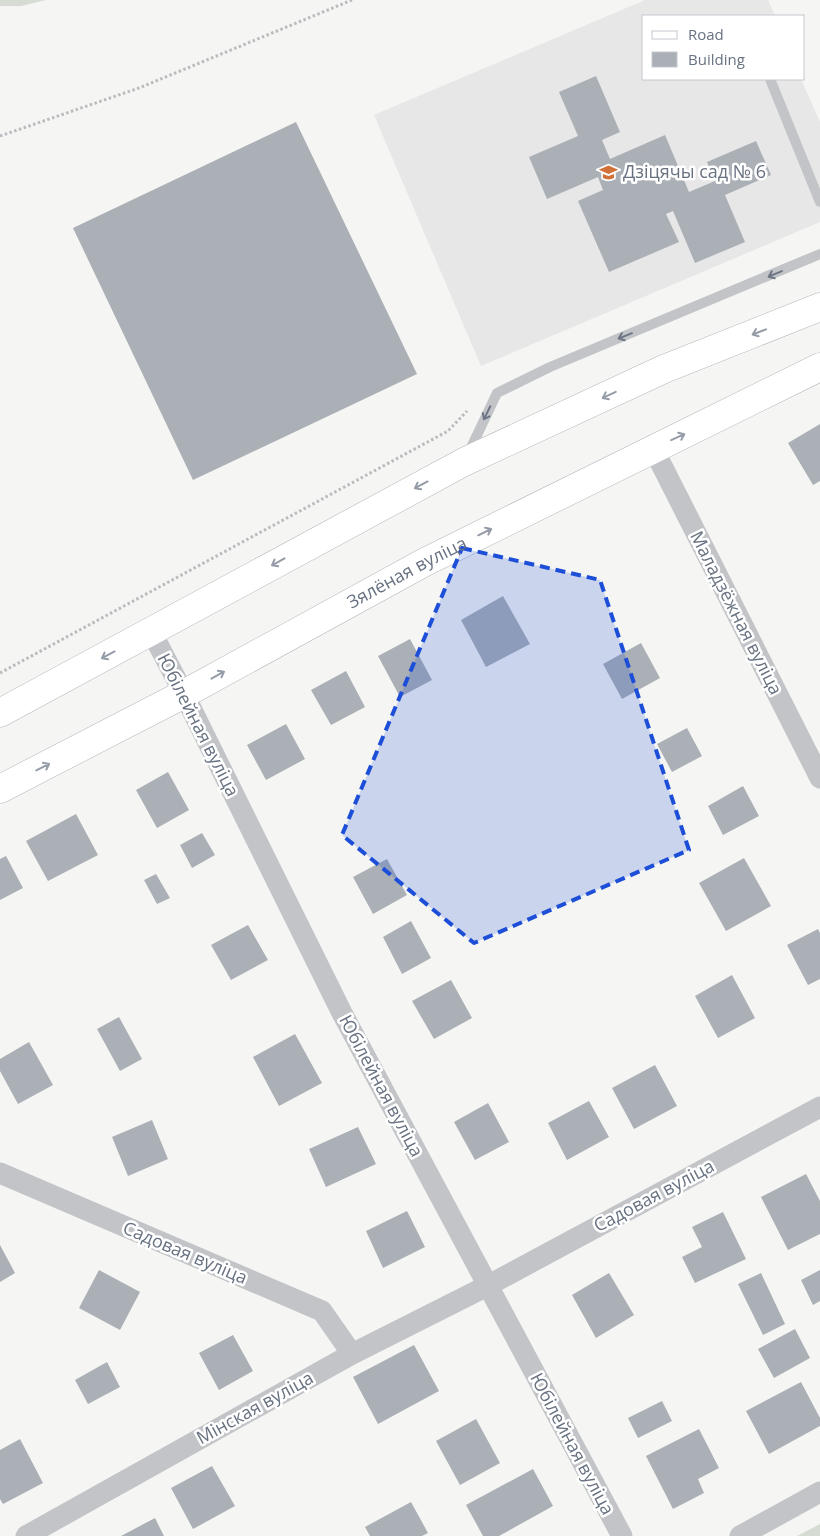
<svg xmlns="http://www.w3.org/2000/svg" width="820" height="1536" viewBox="0 0 820 1536" font-family="'Open Sans',sans-serif">
<style>
.built{fill:#e6e7e6}
.green{fill:#d6dcd4}
.building{fill:#abafb6}
.lines{fill:none;stroke-linecap:round;stroke-linejoin:round}
.secondary-casing{stroke:#b4b7bc;stroke-width:29}
.path{stroke:#b9bbbe;stroke-width:3;stroke-dasharray:2.5 2.5;stroke-linecap:butt}
.service{stroke:#c2c4c8;stroke-width:10}
.minor{stroke:#c2c4c8;stroke-width:21}
.secondary{stroke:#fff;stroke-width:28}
.oneway{stroke:#6c7685}
.oneway2{stroke:#959ca7}
.marked{fill:#1d4ed8;fill-opacity:0.2;stroke:#1d4ed8;stroke-width:4;stroke-dasharray:10 6;stroke-linejoin:round}
.labels{text-anchor:middle;stroke-width:5;stroke-linejoin:round;paint-order:stroke}
.poi-label{font-size:18px;fill:#687281;stroke:#fff;text-anchor:start}
.street-label{font-size:18px;fill:#687281;stroke:#fff}
</style>
<rect width="100%" height="100%" fill="#f5f6f3"/>
<path class="built" d="M645,0H768L775,16H644V79H801L820,122V222L481,366L374,115Z"/>
<path class="green" d="M0,0H46L21,6H0Z
M820,1524V1536H797Z"/>
<path class="building" d="M596,76L620,132L602,140L610,159L665,135L689,192L715,181L707,162L756,141L771,175L725,195L745,242L695,263L673,211L666,214L679,242L609,272L578,201L603,190L598,177L547,199L529,157L578,136L559,92Z
M296,122L417,374L193,480L73,228Z
M820,424V481L813,485L788,443Z
M503,596L530,644L486,667L461,620Z
M410,639L432,680L400,697L378,656Z
M641,643L660,678L622,699L603,664Z
M346,671L365,707L331,725L311,690Z
M286,724L305,759L266,780L247,745Z
M687,728L702,756L672,772L657,744Z
M168,772L189,810L157,828L136,790Z
M743,786L759,816L723,835L708,806Z
M76,814L98,855L48,881L26,841Z
M202,833L215,855L192,868L180,845Z
M6,856L23,888L0,900V859Z
M744,858L771,906L726,931L699,883Z
M387,859L407,895L373,914L353,877Z
M156,874L170,898L157,904L144,880Z
M411,921L431,958L402,974L383,937Z
M248,925L268,960L231,980L211,945Z
M818,929L820,933V979L808,985L787,945Z
M732,975L755,1018L718,1038L695,996Z
M451,980L472,1018L434,1039L412,1001Z
M119,1017L142,1059L120,1071L97,1029Z
M295,1034L322,1083L279,1106L253,1057Z
M29,1042L53,1085L18,1104L0,1071V1059Z
M655,1065L677,1106L634,1129L612,1088Z
M589,1101L609,1137L567,1160L548,1123Z
M488,1103L509,1142L475,1160L454,1122Z
M152,1120L168,1159L128,1176L112,1137Z
M358,1127L376,1164L326,1187L309,1149Z
M806,1174L820,1201V1234L788,1250L761,1197Z
M407,1211L425,1247L383,1268L366,1231Z
M723,1212L746,1259L695,1283L682,1257L702,1247L692,1227Z
M0,1245L15,1273L0,1282Z
M99,1270L140,1292L120,1330L79,1308Z
M820,1270V1301L813,1305L801,1280Z
M609,1273L634,1315L596,1338L572,1295Z
M761,1273L785,1324L763,1335L738,1284Z
M795,1329L810,1358L774,1378L758,1349Z
M233,1335L253,1371L219,1390L199,1353Z
M414,1345L439,1391L378,1424L353,1377Z
M107,1362L120,1387L88,1404L75,1380Z
M801,1382L820,1418V1426L769,1454L746,1411Z
M662,1401L672,1421L638,1438L628,1418Z
M476,1419L500,1463L460,1485L436,1441Z
M699,1429L719,1468L698,1479L704,1493L673,1509L646,1456Z
M20,1439L43,1483L3,1504L0,1499V1450Z
M212,1466L235,1506L193,1529L171,1488Z
M533,1469L553,1506L499,1536H483L466,1505Z
M411,1502L428,1533L422,1536H370L365,1527Z
M155,1518L164,1536H121Z"/>
<g class="lines">
<defs>
<g id="secondary">
<path d="M0,713L464,462L664,369L820,307"/>
<path id="s1" d="M0,789L184,694L425,562L820,367"/>
</g>
</defs>
<use href="#secondary" class="secondary-casing"/>
<path class="path" d="M0,136L139,88L352,0
M0,673L448,431L467,411"/>
<path class="service" d="M770,79L820,202
M468,454L497,393L550,367L820,254"/>
<path class="minor" d="M653,448L820,778
M151,631L184,694L342,1013L622,1536
M0,1173L322,1311L352,1354
M26,1536L352,1354L487,1286L820,1107
M740,1536L820,1492"/>
<use href="#secondary" class="secondary"/>
</g>
<defs><path id="oneway-shaft" d="M-6 0H5M1.5-3L5.5 0L1.5 3" fill="none" stroke-width="1.6" stroke-linecap="round" stroke-linejoin="round" transform="scale(1.25)"/></defs>
<g class="oneway">
<use href="#oneway-shaft" transform="translate(775 274) rotate(157)"/>
<use href="#oneway-shaft" transform="translate(625 336) rotate(158)"/>
<use href="#oneway-shaft" transform="translate(487 413) rotate(116)"/>
</g>
<g class="oneway2">
<use href="#oneway-shaft" transform="translate(759 332) rotate(159)"/>
<use href="#oneway-shaft" transform="translate(609 395) rotate(155)"/>
<use href="#oneway-shaft" transform="translate(678 437) rotate(-24)"/>
<use href="#oneway-shaft" transform="translate(421 485) rotate(152)"/>
<use href="#oneway-shaft" transform="translate(485 532) rotate(-26)"/>
<use href="#oneway-shaft" transform="translate(278 562) rotate(151)"/>
<use href="#oneway-shaft" transform="translate(108 655) rotate(152)"/>
<use href="#oneway-shaft" transform="translate(218 675) rotate(-29)"/>
<use href="#oneway-shaft" transform="translate(43 767) rotate(-27)"/>
</g>
<path class="marked" d="M462,548L600,580L689,850L474,943L342,835Z"/>
<defs>
<symbol id="school-bare" viewBox="-9 -9 18 18"><path d="M0-5L7-2L0 1L-7-2ZM-4 1L0 2.5L4 1V4Q0 6-4 4Z" fill="#d17037" stroke="#fff" stroke-width="2.5" paint-order="stroke"/></symbol>
</defs>
<g fill-rule="evenodd">
<use href="#school-bare" x="596" y="160" width="25" height="25"/>
</g>
<g class="labels">
<g class="poi-label">
<text x="623" y="178">Дзіцячы сад № 6</text>
</g>
<g class="street-label">
<text dy="6" stroke="none"><textPath href="#s1" startOffset="461">Зялёная вуліца</textPath></text>
<text transform="translate(736 613) rotate(63)" y="6">Маладзёжная вуліца</text>
<text transform="translate(198 725) rotate(63)" y="6">Юбілейная вуліца</text>
<text transform="translate(381 1086) rotate(62)" y="6">Юбілейная вуліца</text>
<text transform="translate(654 1196) rotate(-28)" y="6">Садовая вуліца</text>
<text transform="translate(185 1253) rotate(23)" y="6">Садовая вуліца</text>
<text transform="translate(255 1408) rotate(-29)" y="6">Мінская вуліца</text>
<text transform="translate(572 1444) rotate(62)" y="6">Юбілейная вуліца</text>
</g>
</g>
<rect x="642" y="15" width="162" height="65" fill="#ffffff" stroke="#c3c7cd"/>
<rect x="652" y="31" width="25" height="8" fill="#ffffff" stroke="#c3c7cd"/>
<text x="688" y="40" font-size="15" fill="#687281">Road</text>
<rect x="652" y="52" width="25" height="15" fill="#abafb6" stroke="#c3c7cd"/>
<text x="688" y="65" font-size="15" fill="#687281">Building</text>
</svg>
